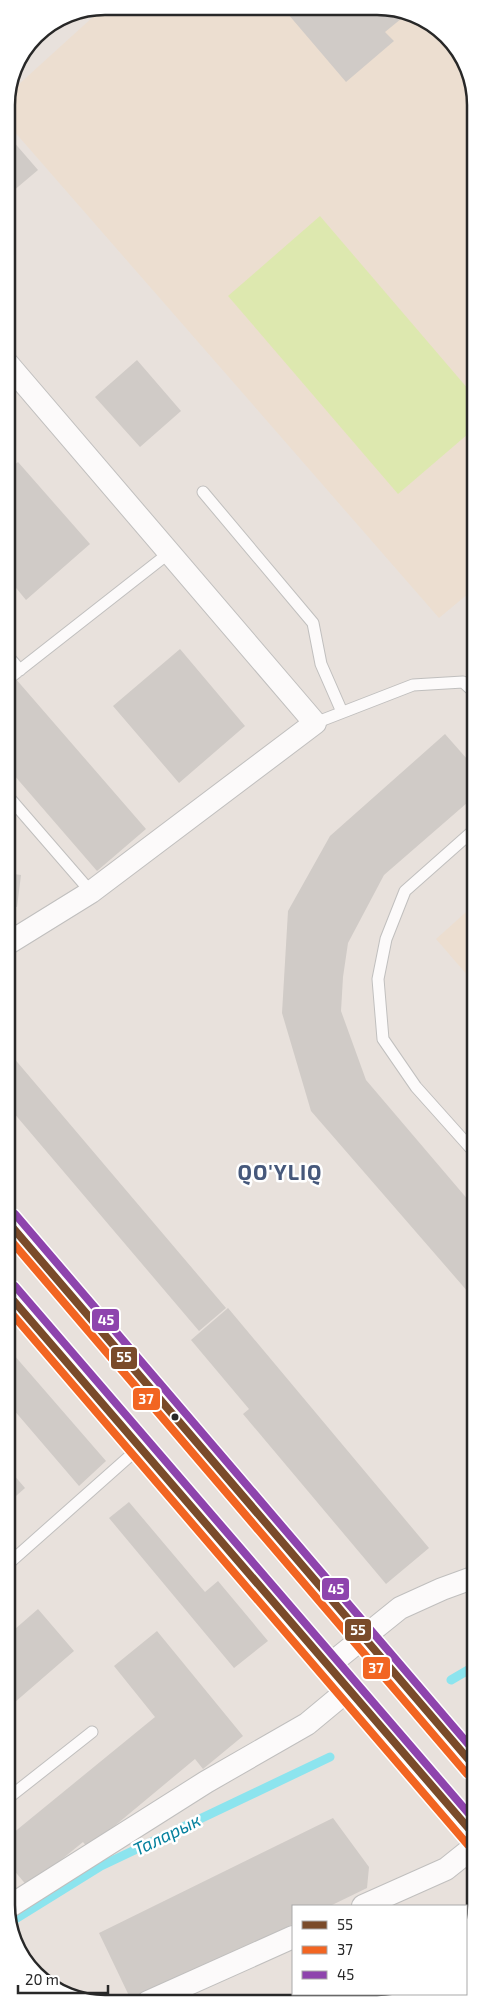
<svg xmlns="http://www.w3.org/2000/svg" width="482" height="2010" viewBox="0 0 482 2010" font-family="'Exo 2',sans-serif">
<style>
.education{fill:#ecded0}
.pitch{fill:#dde8af}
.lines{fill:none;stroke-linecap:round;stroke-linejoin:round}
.stream{stroke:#8ce4ee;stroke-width:9}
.building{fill:#d0cbc7}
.lane-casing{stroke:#c0bfbe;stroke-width:13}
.street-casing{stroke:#c0bfbe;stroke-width:24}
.secondary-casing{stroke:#c0bfbe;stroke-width:29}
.lane{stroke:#fcfafa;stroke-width:11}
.street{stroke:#fcfafa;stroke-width:22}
.secondary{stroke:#fcfafa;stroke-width:28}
.bus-1-casing{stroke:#fff;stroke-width:11}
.bus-2-casing{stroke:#fff;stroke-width:11}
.bus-3-casing{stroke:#fff;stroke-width:11}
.bus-1{stroke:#7a4b2a;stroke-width:8}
.bus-2{stroke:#f26522;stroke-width:8}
.bus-3{stroke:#8e44ad;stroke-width:8}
.bus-dot{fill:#282828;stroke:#fff;stroke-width:2}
.labels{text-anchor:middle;stroke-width:5;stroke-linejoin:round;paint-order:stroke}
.water-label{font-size:18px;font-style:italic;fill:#06819e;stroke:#fff}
.district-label{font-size:21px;font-weight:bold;letter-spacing:1px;fill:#46587b;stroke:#fff}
.rim{fill:none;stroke:#282828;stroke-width:2.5}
.line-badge{stroke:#fff;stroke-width:2}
.badge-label{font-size:14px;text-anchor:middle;font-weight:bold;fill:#fff}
</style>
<rect width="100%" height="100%" fill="#e8e1dc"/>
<path class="education" d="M105,6L396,8L447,35L475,92V588L439,618L6,122L7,95Z
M475,904V984L436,939Z"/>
<path class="pitch" d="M320,216L475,397V428L398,494L228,296Z"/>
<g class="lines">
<path class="stream" d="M451,1680L475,1666
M9,1923L101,1866L330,1757"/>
</g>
<path class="building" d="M282,7L396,8L407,14L385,32L394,41L346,82Z
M6,133L38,170L6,197Z
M137,360L181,411L140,447L95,397Z
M18,462L90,544L26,600L7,577V471Z
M180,649L245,726L179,783L113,706Z
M15,678L146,829L97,871L7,767V685Z
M445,734L475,768V796L384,875L348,943L343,977L341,1011L366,1080L475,1208V1300L311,1111L282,1013L288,911L330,836Z
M7,873L21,875L17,907L7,905Z
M7,1050L226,1308L199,1331L7,1105Z
M228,1308L429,1548L386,1584L243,1414L249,1409L191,1340Z
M7,1347L106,1461L79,1486L7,1402Z
M7,1467L25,1488L7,1504Z
M129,1502L205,1592L218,1581L268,1641L234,1668L109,1518Z
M38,1609L74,1651L7,1709V1636Z
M157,1631L243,1736L203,1769L195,1759L88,1848L83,1842L28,1887L7,1862V1838L155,1717L114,1666Z
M333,1818L369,1867L367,1888L330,1906H293V1924L132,2002L99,1933Z
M376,1994H407L390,2003H365Z"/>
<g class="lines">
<defs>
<path id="lane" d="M203,492L313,623L321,664L342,712
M7,655L20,670
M7,680L169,553
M315,723L413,685L463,682L475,693
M7,795L91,892
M475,829L405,891L386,939L378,979L383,1039L416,1087L475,1153
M7,1565L140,1447
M7,1799L92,1732"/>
<path id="street" d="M7,363L315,723L91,892L7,944
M328,1666L400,1608L442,1589L475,1577
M363,1906L446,1869L476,1845
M7,1908L206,1782L307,1724L348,1690
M148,2002L293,1937"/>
<path id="secondary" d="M7,1221L475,1767
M7,1293L476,1838"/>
</defs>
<use href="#lane" class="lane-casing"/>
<use href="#street" class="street-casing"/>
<use href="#secondary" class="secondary-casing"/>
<use href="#lane" class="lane"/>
<use href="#street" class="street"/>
<use href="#secondary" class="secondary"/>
<defs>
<path id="bus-1" d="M7,1221L475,1767
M7,1293L476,1837"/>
<path id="bus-2" d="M7,1236L467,1774
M7,1308L468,1845"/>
<path id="bus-3" d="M15,1214L475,1752
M15,1286L476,1822"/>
</defs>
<use href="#bus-1" class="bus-1-casing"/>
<use href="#bus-2" class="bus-2-casing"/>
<use href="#bus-3" class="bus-3-casing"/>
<use href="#bus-1" class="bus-1"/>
<use href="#bus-2" class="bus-2"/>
<use href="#bus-3" class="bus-3"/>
</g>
<circle class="bus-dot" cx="175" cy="1417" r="4.5"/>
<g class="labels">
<g class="water-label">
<text transform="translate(167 1835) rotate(-26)" y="6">Таларык</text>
</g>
<g class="district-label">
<text x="280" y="1180">QO'YLIQ</text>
</g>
</g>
<path d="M0 0H482V2010H0ZM105 15H377A90 90 0 0 1 467 105V1905A90 90 0 0 1 377 1995H105A90 90 0 0 1 15 1905V105A90 90 0 0 1 105 15Z" fill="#fff" fill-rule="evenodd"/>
<path class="rim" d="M105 15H377A90 90 0 0 1 467 105V1905A90 90 0 0 1 377 1995H105A90 90 0 0 1 15 1905V105A90 90 0 0 1 105 15Z"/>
<g class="line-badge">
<rect x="91" y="1308" width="29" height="24" rx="5" fill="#8e44ad"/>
<rect x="110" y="1346" width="28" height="24" rx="5" fill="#7a4b2a"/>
<rect x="132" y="1387" width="29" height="24" rx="5" fill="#f26522"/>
<rect x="321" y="1577" width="29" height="24" rx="5" fill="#8e44ad"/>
<rect x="344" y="1618" width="28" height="24" rx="5" fill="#7a4b2a"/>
<rect x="362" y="1656" width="29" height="24" rx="5" fill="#f26522"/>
</g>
<g class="badge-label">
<text x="106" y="1325">45</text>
<text x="124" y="1362">55</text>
<text x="146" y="1404">37</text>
<text x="336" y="1594">45</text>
<text x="358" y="1635">55</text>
<text x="376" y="1673">37</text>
</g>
<rect x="292" y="1905" width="175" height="90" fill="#ffffff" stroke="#a9a9a9"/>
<rect x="302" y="1921" width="25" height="8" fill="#7a4b2a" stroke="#a9a9a9"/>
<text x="337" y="1930" font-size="15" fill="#282828">55</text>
<rect x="302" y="1946" width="25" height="8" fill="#f26522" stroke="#a9a9a9"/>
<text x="337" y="1955" font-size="15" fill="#282828">37</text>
<rect x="302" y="1971" width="25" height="8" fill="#8e44ad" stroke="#a9a9a9"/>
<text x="337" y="1980" font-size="15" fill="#282828">45</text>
<path d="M18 1985v8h90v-8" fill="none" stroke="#282828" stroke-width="2.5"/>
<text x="25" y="1985" font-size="15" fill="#282828" stroke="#ffffff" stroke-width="4" paint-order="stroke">20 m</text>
</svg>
